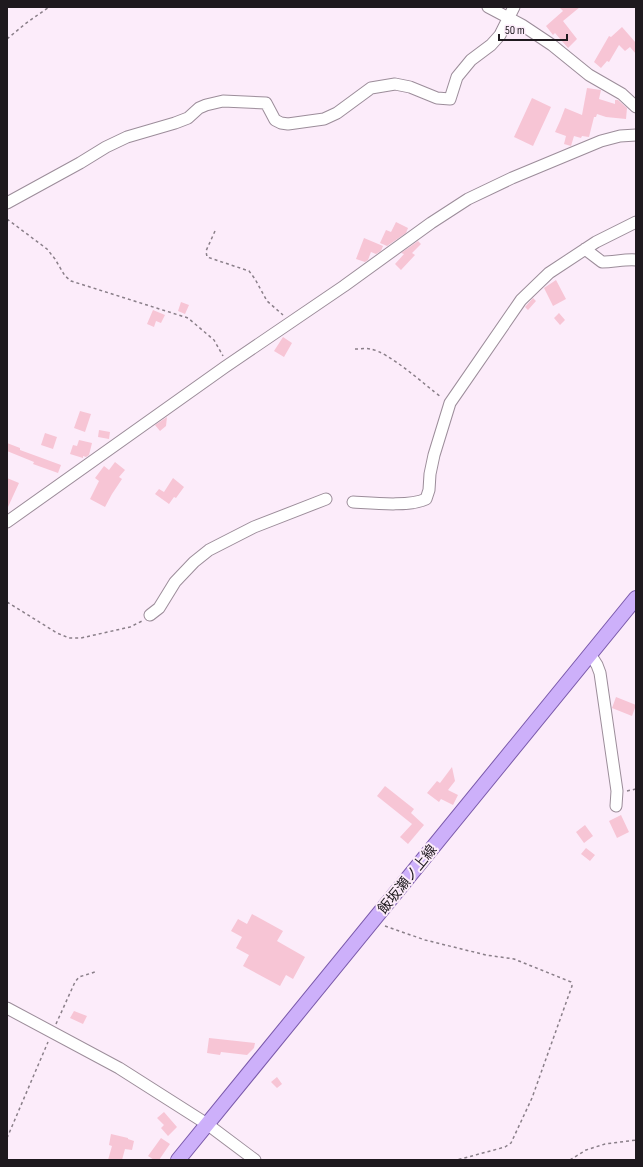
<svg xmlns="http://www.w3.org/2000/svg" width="643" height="1167" viewBox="0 0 643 1167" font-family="'Sofia Sans Condensed','Noto Sans JP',sans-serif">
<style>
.building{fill:#f7c5d5}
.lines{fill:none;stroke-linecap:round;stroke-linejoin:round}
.minor-casing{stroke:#9c8d9a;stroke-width:13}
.major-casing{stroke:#7a59aa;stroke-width:16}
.path{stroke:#8a7f89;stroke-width:1.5;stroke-dasharray:3 3;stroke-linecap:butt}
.minor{stroke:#fff;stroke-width:11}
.major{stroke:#cdb0fa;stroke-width:14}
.labels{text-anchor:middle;stroke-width:4;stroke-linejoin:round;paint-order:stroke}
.street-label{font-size:14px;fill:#1e191e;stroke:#fcecfa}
</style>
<rect width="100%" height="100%" fill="#fcecfa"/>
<path class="building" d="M559,7H580L563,21L577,39L568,48L555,33L553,35L546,26L563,11Z
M622,27L636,43V54L630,47L625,51L619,45L609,62L607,61L601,68L594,62L609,36L611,37Z
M587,88L601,90L599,99L615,104V100H618L627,108L626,119L606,117L597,114L596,117H594L589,137L582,136L581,138L574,136L571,146L564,144L566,136L555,132L560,121L565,108L582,115Z
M532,98L551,107L533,146L514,137Z
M396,222L408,228L406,233L387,246L380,243L386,230L391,232Z
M364,238L383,246L381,251L376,254L371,252L368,260L365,262L356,259Z
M418,241L421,244L412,253L415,255L401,270L395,264L404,254L401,253Z
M556,280L566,299L553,306L544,288Z
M533,298L536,301L528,310L525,307Z
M181,302L189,305L185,314L178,311Z
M153,310L165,315L161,323L156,321L154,327L147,324Z
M559,313L565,320L560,325L554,318Z
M283,337L292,343L284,357L274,351Z
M80,411L91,414L85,432L74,428Z
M167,417L166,426L160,431L155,425Z
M99,430L110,432L109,439L98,437Z
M45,433L57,437L53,449L41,445Z
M79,440L92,443L89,455L86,457L83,456V458L70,454L73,445L77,446Z
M7,443L20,448V450L61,465L58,473L33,464L34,462L7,451Z
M115,462L125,470L119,477L122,479L112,494L105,507L90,499L99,481L95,478L104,466L109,470Z
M7,478L19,483L8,507H7Z
M173,478L184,487L176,498L174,497L169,504L155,494L159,489L164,492Z
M616,697L636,705L632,716L612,708Z
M452,767L455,781L448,790L458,795L453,805L441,799L439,802L427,793L437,781L440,783Z
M385,786L414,809L411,813L424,825L408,844L400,837L412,824L377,796Z
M621,815L629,832L617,838L609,821Z
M585,825L593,836L584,843L576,832Z
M586,848L595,855L590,861L581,854Z
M252,914L283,931L277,941L305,957L293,979L286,975L280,986L243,966L249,955L236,948L242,937L231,931L238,919L247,924Z
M74,1011L87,1016L83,1024L70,1018Z
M209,1038L255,1043L254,1048L247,1055L221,1052L220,1055L207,1053Z
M277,1077L282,1084L277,1088L271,1082Z
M164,1112L177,1127L168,1136L161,1128L164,1125L157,1118Z
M111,1134L128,1138V1139L134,1141L132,1150L125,1149L122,1160H108L112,1146L109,1145Z
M161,1138L170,1144L159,1160H154L148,1156Z"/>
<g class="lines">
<defs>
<path id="minor" d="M488,7L522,25L552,45L589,75L622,94L636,107
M7,203L80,163L106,147L127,137L175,123L188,118L199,108L206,105L223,101L266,103L275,120L281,123L288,124L324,119L337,113L371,88L395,84L410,87L437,98L450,99L457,77L471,60L491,45L500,35L514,7
M585,249L602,262C614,262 625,259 636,260
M353,502C371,503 410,507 426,499L429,490L430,474L434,455L450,403L521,300L549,273L596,242L636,222
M7,522L225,367L344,286L431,223L468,199L512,178L601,141L620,136L636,135
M150,615L159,608L175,582L194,562L209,550L254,527L326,499
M590,654L597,665L600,673L617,791L616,806
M7,1008L119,1068L207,1124L255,1160"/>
<path id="major" d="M178,1160L636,598"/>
</defs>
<use href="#minor" class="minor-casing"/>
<use href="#major" class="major-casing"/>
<path class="path" d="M7,39L25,24L49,7
M7,219L47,249L55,259L65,276L71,281L188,318L214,340L223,356
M215,231L206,251L207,257L249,271L255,279L267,301L283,315
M355,349C360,349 365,348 370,349C388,351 426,386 441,397
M7,602L57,633L69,638H81L130,627L142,621
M627,791L636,789
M385,926L425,940L486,955L514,959L571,982L572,986L532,1098L511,1143L505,1147L457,1160
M56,1024L75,982L79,977L95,972
M7,1138L48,1042
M570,1160L586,1150L605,1144L636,1140"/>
<use href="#minor" class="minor"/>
<use href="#major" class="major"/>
</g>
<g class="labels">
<g class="street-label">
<text transform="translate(407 879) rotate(-51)" y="5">飯坂瀬ノ上線</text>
</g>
</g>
<rect width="643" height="1167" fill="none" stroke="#1e191e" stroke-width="16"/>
<path d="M499 34v6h68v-6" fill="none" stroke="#1e191e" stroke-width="2"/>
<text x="505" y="34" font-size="12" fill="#1e191e" stroke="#fcecfa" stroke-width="3" paint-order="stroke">50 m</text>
</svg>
